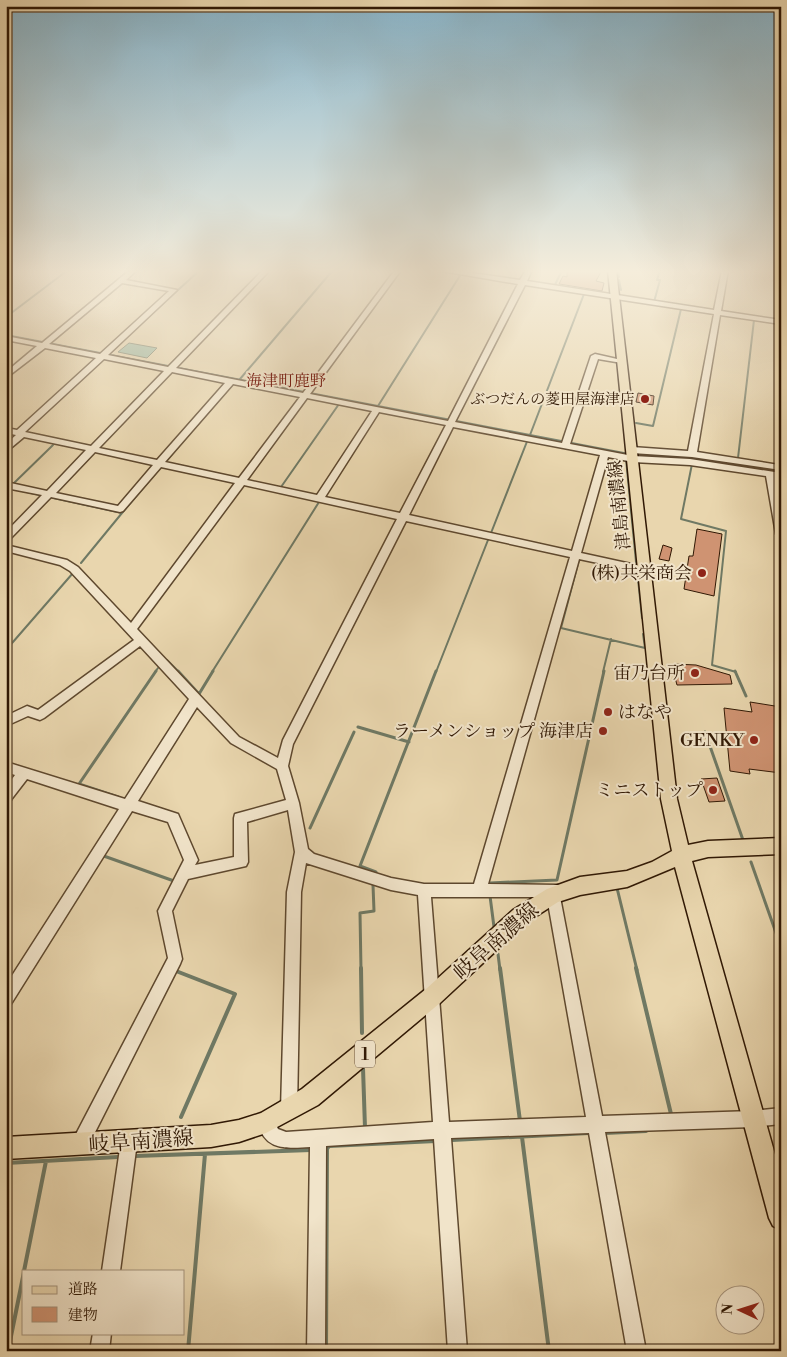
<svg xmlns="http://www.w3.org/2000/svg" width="787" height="1357" viewBox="0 0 787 1357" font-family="'Libre Bodoni','Noto Serif JP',serif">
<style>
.water{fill:#99baa4;stroke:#6f7964}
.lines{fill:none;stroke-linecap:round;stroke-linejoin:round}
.stream-far2{stroke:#6f7964;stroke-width:2}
.stream-far1{stroke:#6f7964;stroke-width:3}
.stream{stroke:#6f7964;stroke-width:4}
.building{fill:#cf9372;stroke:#301804}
.minor-casing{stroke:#5e482e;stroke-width:3}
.major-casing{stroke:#301804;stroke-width:3}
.minor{fill:#f1e4ca;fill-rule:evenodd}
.major{fill:#e9d6ae;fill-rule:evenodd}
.poi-dot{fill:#8f2418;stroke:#f1e4ca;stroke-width:2}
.labels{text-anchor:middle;stroke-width:4;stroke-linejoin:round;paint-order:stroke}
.far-poi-label{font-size:15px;fill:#301804;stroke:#f1e4ca;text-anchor:end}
.far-quarter-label{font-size:16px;fill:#7a1f14;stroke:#f1e4ca}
.shield{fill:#f1e4ca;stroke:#6a553f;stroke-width:1}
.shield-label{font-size:16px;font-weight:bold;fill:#301804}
.street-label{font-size:18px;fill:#301804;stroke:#f1e4ca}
.poi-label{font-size:18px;fill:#301804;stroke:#f1e4ca;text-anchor:end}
.near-street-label{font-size:21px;fill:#301804;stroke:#f1e4ca}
</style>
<rect width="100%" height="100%" fill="#e9d6ae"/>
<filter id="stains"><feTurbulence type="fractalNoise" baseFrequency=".004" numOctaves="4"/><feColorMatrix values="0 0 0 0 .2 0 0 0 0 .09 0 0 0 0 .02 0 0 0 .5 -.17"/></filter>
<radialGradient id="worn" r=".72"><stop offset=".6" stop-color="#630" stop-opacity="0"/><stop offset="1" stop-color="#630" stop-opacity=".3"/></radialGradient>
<path class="water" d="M129,343L157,348L147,358L118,352Z"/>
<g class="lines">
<path class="stream-far2" d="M618,270L619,277
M619,280L621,290
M554,287L562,270
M654,302L660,280H657L660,270
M6,317L68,270
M133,331L200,270
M6,335L629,454
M240,379L333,270
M378,406L461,274
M636,423L653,426L681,309
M530,435L584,294
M634,454L698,458
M738,458L754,320
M626,459L636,562
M692,464L681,519L726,531L712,665L736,672
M738,464L781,471
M776,477L781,504
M13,484L53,445
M281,487L339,404
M22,491L44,496
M49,497L122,513L190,433
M491,533L528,439
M579,560L561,628L645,648L643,634
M81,563L122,513
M638,579L642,618
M6,650L73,573
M167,660L179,672
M155,672L158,668
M212,672L319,502
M436,672L488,540
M603,672L611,639"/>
<path class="stream-far1" d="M178,671L199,694L213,671
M735,671L746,696
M358,727L409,742
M705,732L743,840
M118,797L79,784L156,671
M6,806L11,800
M310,828L354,732
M101,855L174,881L173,883
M751,862L781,947
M375,874L376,872L360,866L436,671
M490,883L557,880L604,671
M617,888L637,970
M490,896L494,927
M498,954L500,970
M361,970L360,913L374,911L373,885"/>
<path class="stream" d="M361,968L362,1033
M500,968L520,1121
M636,968L671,1114
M176,971L235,994L181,1117
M363,1068L365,1128
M605,1133L646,1131
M522,1137L549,1351
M452,1140L589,1133
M135,1156L311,1150
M6,1163L118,1157
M24,1271L46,1161
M8,1351L24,1272
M188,1351L205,1154
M326,1351L327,1149L329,1146L436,1141"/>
</g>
<path class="building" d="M567,270H602L596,281L604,283L602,291L559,284L563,276L567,277Z
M638,393L654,396L653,405L636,402Z
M697,529L722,534L714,596L684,589L689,556H693Z
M663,545L672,548L669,561L659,559Z
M674,664L696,665L730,675L732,684L677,685L673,670H675Z
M750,702L781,707V773L749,769L750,774L730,771L724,708L752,712Z
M717,778L725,801L709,802L701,779Z"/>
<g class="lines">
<defs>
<path id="minor" d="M130,270H137L126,280L177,290L108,355L168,367L263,270H270L176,368L303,393L395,270H401L310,394L448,421L518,284L436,270H452L520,280L526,270H532L527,281L714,310L722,270H728L721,311L781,320V324L720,315L697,452L779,465L781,466V470L692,457L632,453L628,450L632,447L688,451L714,314L525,285L455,422L562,443L591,356L595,354L626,361L622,363L598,359L570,444L633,456L690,459L781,473V479L775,478L781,507V537L776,534L766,476L690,465L633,462L608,457L581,553L645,567L650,570L645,573L579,559L488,884L558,885L563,886L565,891L560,897L602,1116L753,1111L781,1108V1124L753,1127L605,1132L646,1351H627L589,1133L451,1138L467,1351H448L434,1139L326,1146L325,1351H307L310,1147C292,1148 269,1151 261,1131C259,1125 258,1122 260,1116L266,1114L272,1116L278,1129L286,1132L433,1122L418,895L391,890L306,863L301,892L297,1110L295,1116L289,1118L283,1116L281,1110L287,892L295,852L288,810L247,822L248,862L246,866L188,879L172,911L182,959L180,964L86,1150L80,1152L74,1150L72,1144L74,1138L168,958L158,911L184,860L168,822L132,811L11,1004L6,1006V985L119,809L27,779L10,801L6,802V787L15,775L6,772V762L125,799L189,699L140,646L44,718L40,720L28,716L6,726V716L27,706L38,710L134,640L70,571L60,565L6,551V545L67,560L78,567L131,623L235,483L161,467L123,511L120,512L51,497L9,540L6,541V532L42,495L6,488V482L47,491L86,450L24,437L6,452V444L16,435L6,433V428L17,430L96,358L45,348L6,378V372L37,346L6,340V336L42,343ZM122,283L169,291L100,354L49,344ZM104,359L164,371L91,446L25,432ZM172,372L225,383L157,460L99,448ZM233,384L300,397L239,478L165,462ZM307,398L372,411L317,495L247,480ZM379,412L446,425L400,513L325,497ZM453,427L600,455L572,551L409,515ZM95,452L153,465L118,506L56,493ZM244,485L397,519L283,740L278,758L239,737L137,629ZM406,521L570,557L474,884H424L391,878L314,854L308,849L299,803L288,766L293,744ZM197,707L231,743L277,769L286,800L235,814L234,818V857L195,865L198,860L178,814L138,801ZM431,897H547L586,1117L449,1122Z
M129,1134L135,1136L137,1142L120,1271H102L121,1142L123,1136Z
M93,1333H111L109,1351H90Z"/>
<path id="major" d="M608,270H616L677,799L688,845L708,841L781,838V854L708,857L692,861L781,1176V1230L773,1226L769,1218L675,867L627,887L580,895L558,902L527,922L440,1003L318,1105L266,1133L239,1142L211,1147L6,1159V1137L211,1125L239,1120L261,1113L302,1089L426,989L513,910L547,889L580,877L627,871L652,862L672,851L661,799Z"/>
</defs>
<use href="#minor" class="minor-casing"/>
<use href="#major" class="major-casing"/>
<use href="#minor" class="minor"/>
<use href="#major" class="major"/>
</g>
<linearGradient id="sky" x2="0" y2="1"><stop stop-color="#88b6cd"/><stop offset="0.59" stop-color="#f5eddb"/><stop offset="1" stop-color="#f5eddb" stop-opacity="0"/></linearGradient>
<rect width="787" height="460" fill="url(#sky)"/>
<g class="poi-dot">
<circle cx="645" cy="399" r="5"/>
<circle cx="702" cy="573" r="5"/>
<circle cx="695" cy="673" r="5"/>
<circle cx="608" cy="712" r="5"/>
<circle cx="603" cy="731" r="5"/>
<circle cx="754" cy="740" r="5"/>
<circle cx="713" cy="790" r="5"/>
</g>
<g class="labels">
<g class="far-poi-label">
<text x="635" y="404">ぶつだんの菱田屋海津店</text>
</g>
<g class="far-quarter-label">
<text x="286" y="386">海津町鹿野</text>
</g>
<rect class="shield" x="355" y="1040.5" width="20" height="27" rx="4"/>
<g class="shield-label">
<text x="365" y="1060">1</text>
</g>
<g class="street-label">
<text transform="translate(619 505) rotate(-96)" y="6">津島南濃線</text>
</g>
<g class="poi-label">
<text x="692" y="579">(株)共栄商会</text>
<text x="685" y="679">宙乃台所</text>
<text x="618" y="718" text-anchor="start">はなや</text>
<text x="593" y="737">ラーメンショップ 海津店</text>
<text x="744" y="746">GENKY</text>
<text x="703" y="796">ミニストップ</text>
</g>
<g class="near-street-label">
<text transform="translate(496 941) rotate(-41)" y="7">岐阜南濃線</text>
<text transform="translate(141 1141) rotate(-4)" y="7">岐阜南濃線</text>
</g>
</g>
<rect width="787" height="1357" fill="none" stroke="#e9d6ae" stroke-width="25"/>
<rect x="8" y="8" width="772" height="1342" fill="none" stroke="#301804" stroke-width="2.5"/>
<rect x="12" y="12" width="762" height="1332" fill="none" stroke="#301804"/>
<rect x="22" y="1270" width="162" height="65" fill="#f1e4ca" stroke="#a4927b"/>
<rect x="32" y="1286" width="25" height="8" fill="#e9d6ae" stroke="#a4927b"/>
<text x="68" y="1294" font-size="15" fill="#301804">道路</text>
<rect x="32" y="1307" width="25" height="15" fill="#cf9372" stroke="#a4927b"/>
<text x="68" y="1320" font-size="15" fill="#301804">建物</text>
<g transform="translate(740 1310) rotate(274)"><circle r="24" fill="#f1e4ca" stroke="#a4927b"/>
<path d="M0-4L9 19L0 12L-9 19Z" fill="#8f2418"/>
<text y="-8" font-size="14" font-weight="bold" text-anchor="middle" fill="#301804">N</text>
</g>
<rect width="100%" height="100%" filter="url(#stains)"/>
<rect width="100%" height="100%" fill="url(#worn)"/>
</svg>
